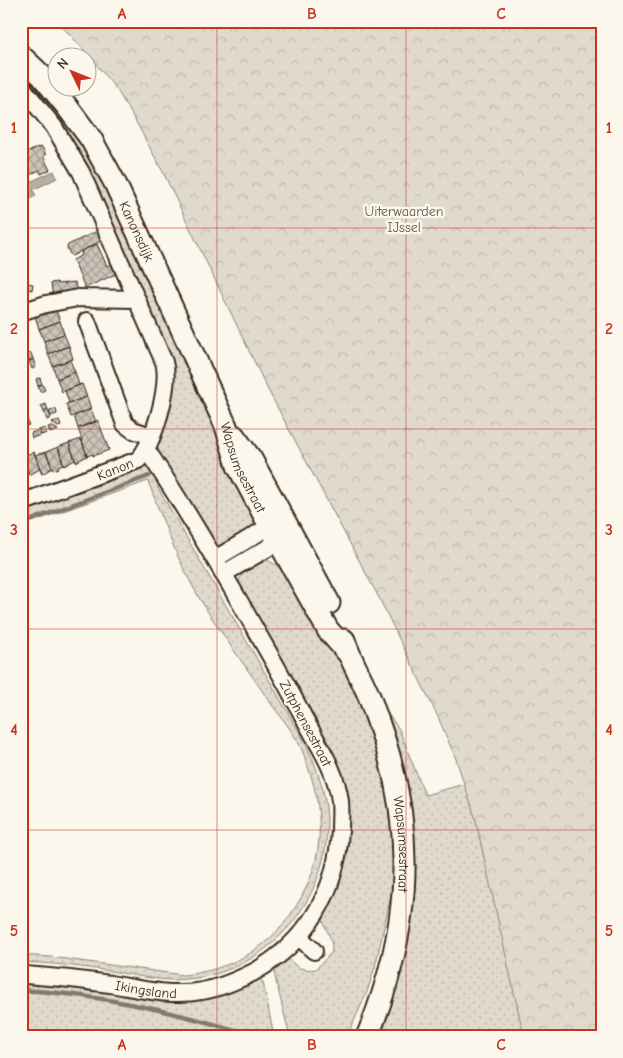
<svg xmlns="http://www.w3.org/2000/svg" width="623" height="1058" viewBox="0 0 623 1058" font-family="'Comic Neue',sans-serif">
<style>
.grass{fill:url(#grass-dots);stroke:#8d8276}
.park{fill:url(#park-crowns);stroke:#8d8276}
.water{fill:#b6aea2;stroke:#85796d}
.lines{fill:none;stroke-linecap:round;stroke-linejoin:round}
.stream{stroke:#85796d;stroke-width:4.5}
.building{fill:url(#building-cross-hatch);stroke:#3b2a1e}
.minor-casing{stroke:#3b2a1e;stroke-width:20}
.tertiary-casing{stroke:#3b2a1e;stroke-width:25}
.minor{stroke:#fbf7ec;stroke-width:16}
.tertiary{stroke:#fbf7ec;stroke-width:21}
.grid{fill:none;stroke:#c8321e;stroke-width:1;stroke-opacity:0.55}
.labels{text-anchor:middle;stroke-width:5;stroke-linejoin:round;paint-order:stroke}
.park-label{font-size:14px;fill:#64564a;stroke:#fbf7ec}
.street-label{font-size:14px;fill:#3b2a1e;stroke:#fbf7ec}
.neatline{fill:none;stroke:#c8321e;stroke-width:2}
.grid-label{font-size:16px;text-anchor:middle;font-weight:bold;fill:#c8321e}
</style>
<defs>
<pattern id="grass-dots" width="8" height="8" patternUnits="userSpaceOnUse" patternTransform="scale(1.25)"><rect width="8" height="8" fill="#dfd9ce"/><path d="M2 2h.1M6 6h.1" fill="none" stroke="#c0bab0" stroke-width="1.8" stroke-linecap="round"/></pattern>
<pattern id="park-crowns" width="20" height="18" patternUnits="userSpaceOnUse" patternTransform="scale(1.25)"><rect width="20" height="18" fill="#dfd9ce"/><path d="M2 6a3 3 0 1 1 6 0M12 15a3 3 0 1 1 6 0" fill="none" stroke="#c0bab0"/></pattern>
<pattern id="building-cross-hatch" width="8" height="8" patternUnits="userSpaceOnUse" patternTransform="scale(1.25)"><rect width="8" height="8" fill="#ccc4b9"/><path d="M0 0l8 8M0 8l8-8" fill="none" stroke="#a79f96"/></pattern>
</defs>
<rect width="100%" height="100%" fill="#fbf7ec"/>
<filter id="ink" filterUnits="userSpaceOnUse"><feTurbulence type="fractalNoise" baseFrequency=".02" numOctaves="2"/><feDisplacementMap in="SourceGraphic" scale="10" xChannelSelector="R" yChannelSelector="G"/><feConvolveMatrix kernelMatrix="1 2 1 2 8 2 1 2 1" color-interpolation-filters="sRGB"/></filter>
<g filter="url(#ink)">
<path class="grass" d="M21,67L78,137L99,172L133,250L202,392L256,522L254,527L218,551L159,455L158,447L171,381L84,169L21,79Z
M146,465H150L160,477L158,488L305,742C315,763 323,784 326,807C336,892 273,972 187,979C163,982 140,976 116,972C84,967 53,963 21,962V955L51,957L183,975C226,971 266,951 291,914C323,868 327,820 308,767C305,759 303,750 298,742C291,729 281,717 272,705C251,674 228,643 208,612C181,571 165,526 148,481L21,526V508L31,505L36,507L133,473L136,467Z
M267,560L280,567L297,586L348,672L370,724L389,792L396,873L375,967L367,992L347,1037H290L275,977C273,965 277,963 286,956C296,967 300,971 316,969L332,952C332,936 328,934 323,921L325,915L324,908L344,822L293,686L296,683L294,679L290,681L238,592C238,574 248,561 267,560Z
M382,706L399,729L425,795L471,782L602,1030L592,1037H381L394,998L406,947Z
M254,978L255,981L260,979L263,982L274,1037H82L21,1030V979L149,996Z"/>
<path class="park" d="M57,21H602V1037H524L475,817L456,759L438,717L378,596L267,388L163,172L135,120L117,90L86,52Z"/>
<path class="water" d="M54,171L57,178L33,190L36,196L21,203V193L24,192L21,186Z"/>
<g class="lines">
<path class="stream" d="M21,524L149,476
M21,990C101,994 179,1013 255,1036"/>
</g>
<path class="building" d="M38,147L39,148L42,147L46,155L43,156L50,170L41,174L39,170L30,175L21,156Z
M97,231L101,241L72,256L70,254L67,248L68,245Z
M97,244L107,266L111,264L116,274L85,288L73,260L82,255L81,251Z
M21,282L33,284L32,290L21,288Z
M57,282L58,284L75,282L77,294L53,298L51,283Z
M55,308L60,321L39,329L35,316Z
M60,321L64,334L44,341L39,329Z
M25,334L27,342L23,344L21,335Z
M64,334L69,346L48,354L44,341Z
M69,346L73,359L53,366L48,354Z
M31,353L33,359L29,361L27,354Z
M33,359L36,367L32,369L29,361Z
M73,359L70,360L75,372L57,379L53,366Z
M75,372L79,385L82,384L62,392L57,379Z
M40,378L42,384L38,386L36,379Z
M42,384L45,390L40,392L38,386Z
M82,384L87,397L69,403L65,391L62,392Z
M87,397L91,409L71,417L66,404Z
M46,404L48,410L44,412L41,406Z
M23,406L29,425L21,428V407Z
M56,409L57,414L51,416L49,411Z
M91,409L96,422L78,428L74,416Z
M48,410L51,418L47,420L44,412Z
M59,420L61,426L58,427L51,422Z
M98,420L109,450L93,456V454L87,456L78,428Z
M51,426L58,430L50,433L48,427Z
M45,428L47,433L41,435L39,430Z
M39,430L41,435L32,438L31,433Z
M81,439L87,456L76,462L69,443Z
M69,443L76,462L75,460L64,466L58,447Z
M58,447L64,466L63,464L58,466L59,468L53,470L46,452Z
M34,452L42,474L40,469L29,475L22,453L23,456Z
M34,452L35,455L46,452L53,470L52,468L42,474Z
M22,453L29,475L28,473L23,475L24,477L21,478Z"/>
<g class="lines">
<defs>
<g id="minor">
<path d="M21,86L54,127L81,172L164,362C171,384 154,444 138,460L21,503"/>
<path d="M24,311L46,304L78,298L137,299"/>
<path d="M87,321L125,424L133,430L151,436"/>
<path d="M215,559L270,526H281"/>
<path d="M223,574L278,542L285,533"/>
<path d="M299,937L314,951"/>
<path id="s1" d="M21,975C51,976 80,980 110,984C140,989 171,997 202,991C220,988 238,980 254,972C307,942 337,892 340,830C340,821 341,810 340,801C336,768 315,740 301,712C282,675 261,640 241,604C211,552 180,499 146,449"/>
</g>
<g id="tertiary">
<path id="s2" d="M21,56L42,76L68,108L91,139L115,183L226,426L238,466L270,526L328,630L349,654"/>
<path d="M234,436L251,459L329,603"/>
<path id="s3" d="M344,640C350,659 361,677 369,696C374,710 379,724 384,739C417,842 408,938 367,1037"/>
</g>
</defs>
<use href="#minor" class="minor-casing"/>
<use href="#tertiary" class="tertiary-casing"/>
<use href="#minor" class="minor"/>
<use href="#tertiary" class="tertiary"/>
</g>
</g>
<path class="grid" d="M217,21V1037M406,21V1037M21,228H602M21,429H602M21,629H602M21,830H602"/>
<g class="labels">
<g class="park-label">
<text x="404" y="216">Uiterwaarden<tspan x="404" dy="16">IJssel</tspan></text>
</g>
<g class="street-label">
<text dy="5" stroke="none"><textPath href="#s2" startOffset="212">Kanonsdijk</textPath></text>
<text transform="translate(115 469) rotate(-22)" y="5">Kanon</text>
<text dy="5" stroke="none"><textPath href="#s2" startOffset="471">Wapsumsestraat</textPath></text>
<text transform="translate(306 723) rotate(62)" y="5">Zutphensestraat</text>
<text dy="5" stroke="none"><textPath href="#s3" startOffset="214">Wapsumsestraat</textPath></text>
<text dy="5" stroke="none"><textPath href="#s1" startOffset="126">Ikingsland</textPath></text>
</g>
</g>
<rect width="623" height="1058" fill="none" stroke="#fbf7ec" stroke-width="55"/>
<g transform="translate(72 72) rotate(313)"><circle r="24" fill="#fbf7ec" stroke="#aea59a"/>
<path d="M0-4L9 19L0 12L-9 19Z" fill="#c8321e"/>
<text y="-8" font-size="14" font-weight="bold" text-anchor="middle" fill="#3b2a1e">N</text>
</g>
<rect x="28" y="28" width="568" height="1002" class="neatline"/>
<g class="grid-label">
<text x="122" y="19">A</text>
<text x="312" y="19">B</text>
<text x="501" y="19">C</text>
<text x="14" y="133">1</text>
<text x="609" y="133">1</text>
<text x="14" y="334">2</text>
<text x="609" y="334">2</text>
<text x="14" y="535">3</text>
<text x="609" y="535">3</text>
<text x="14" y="735">4</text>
<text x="609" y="735">4</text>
<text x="14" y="936">5</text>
<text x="609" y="936">5</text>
<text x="122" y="1050">A</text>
<text x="312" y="1050">B</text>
<text x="501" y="1050">C</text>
</g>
</svg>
